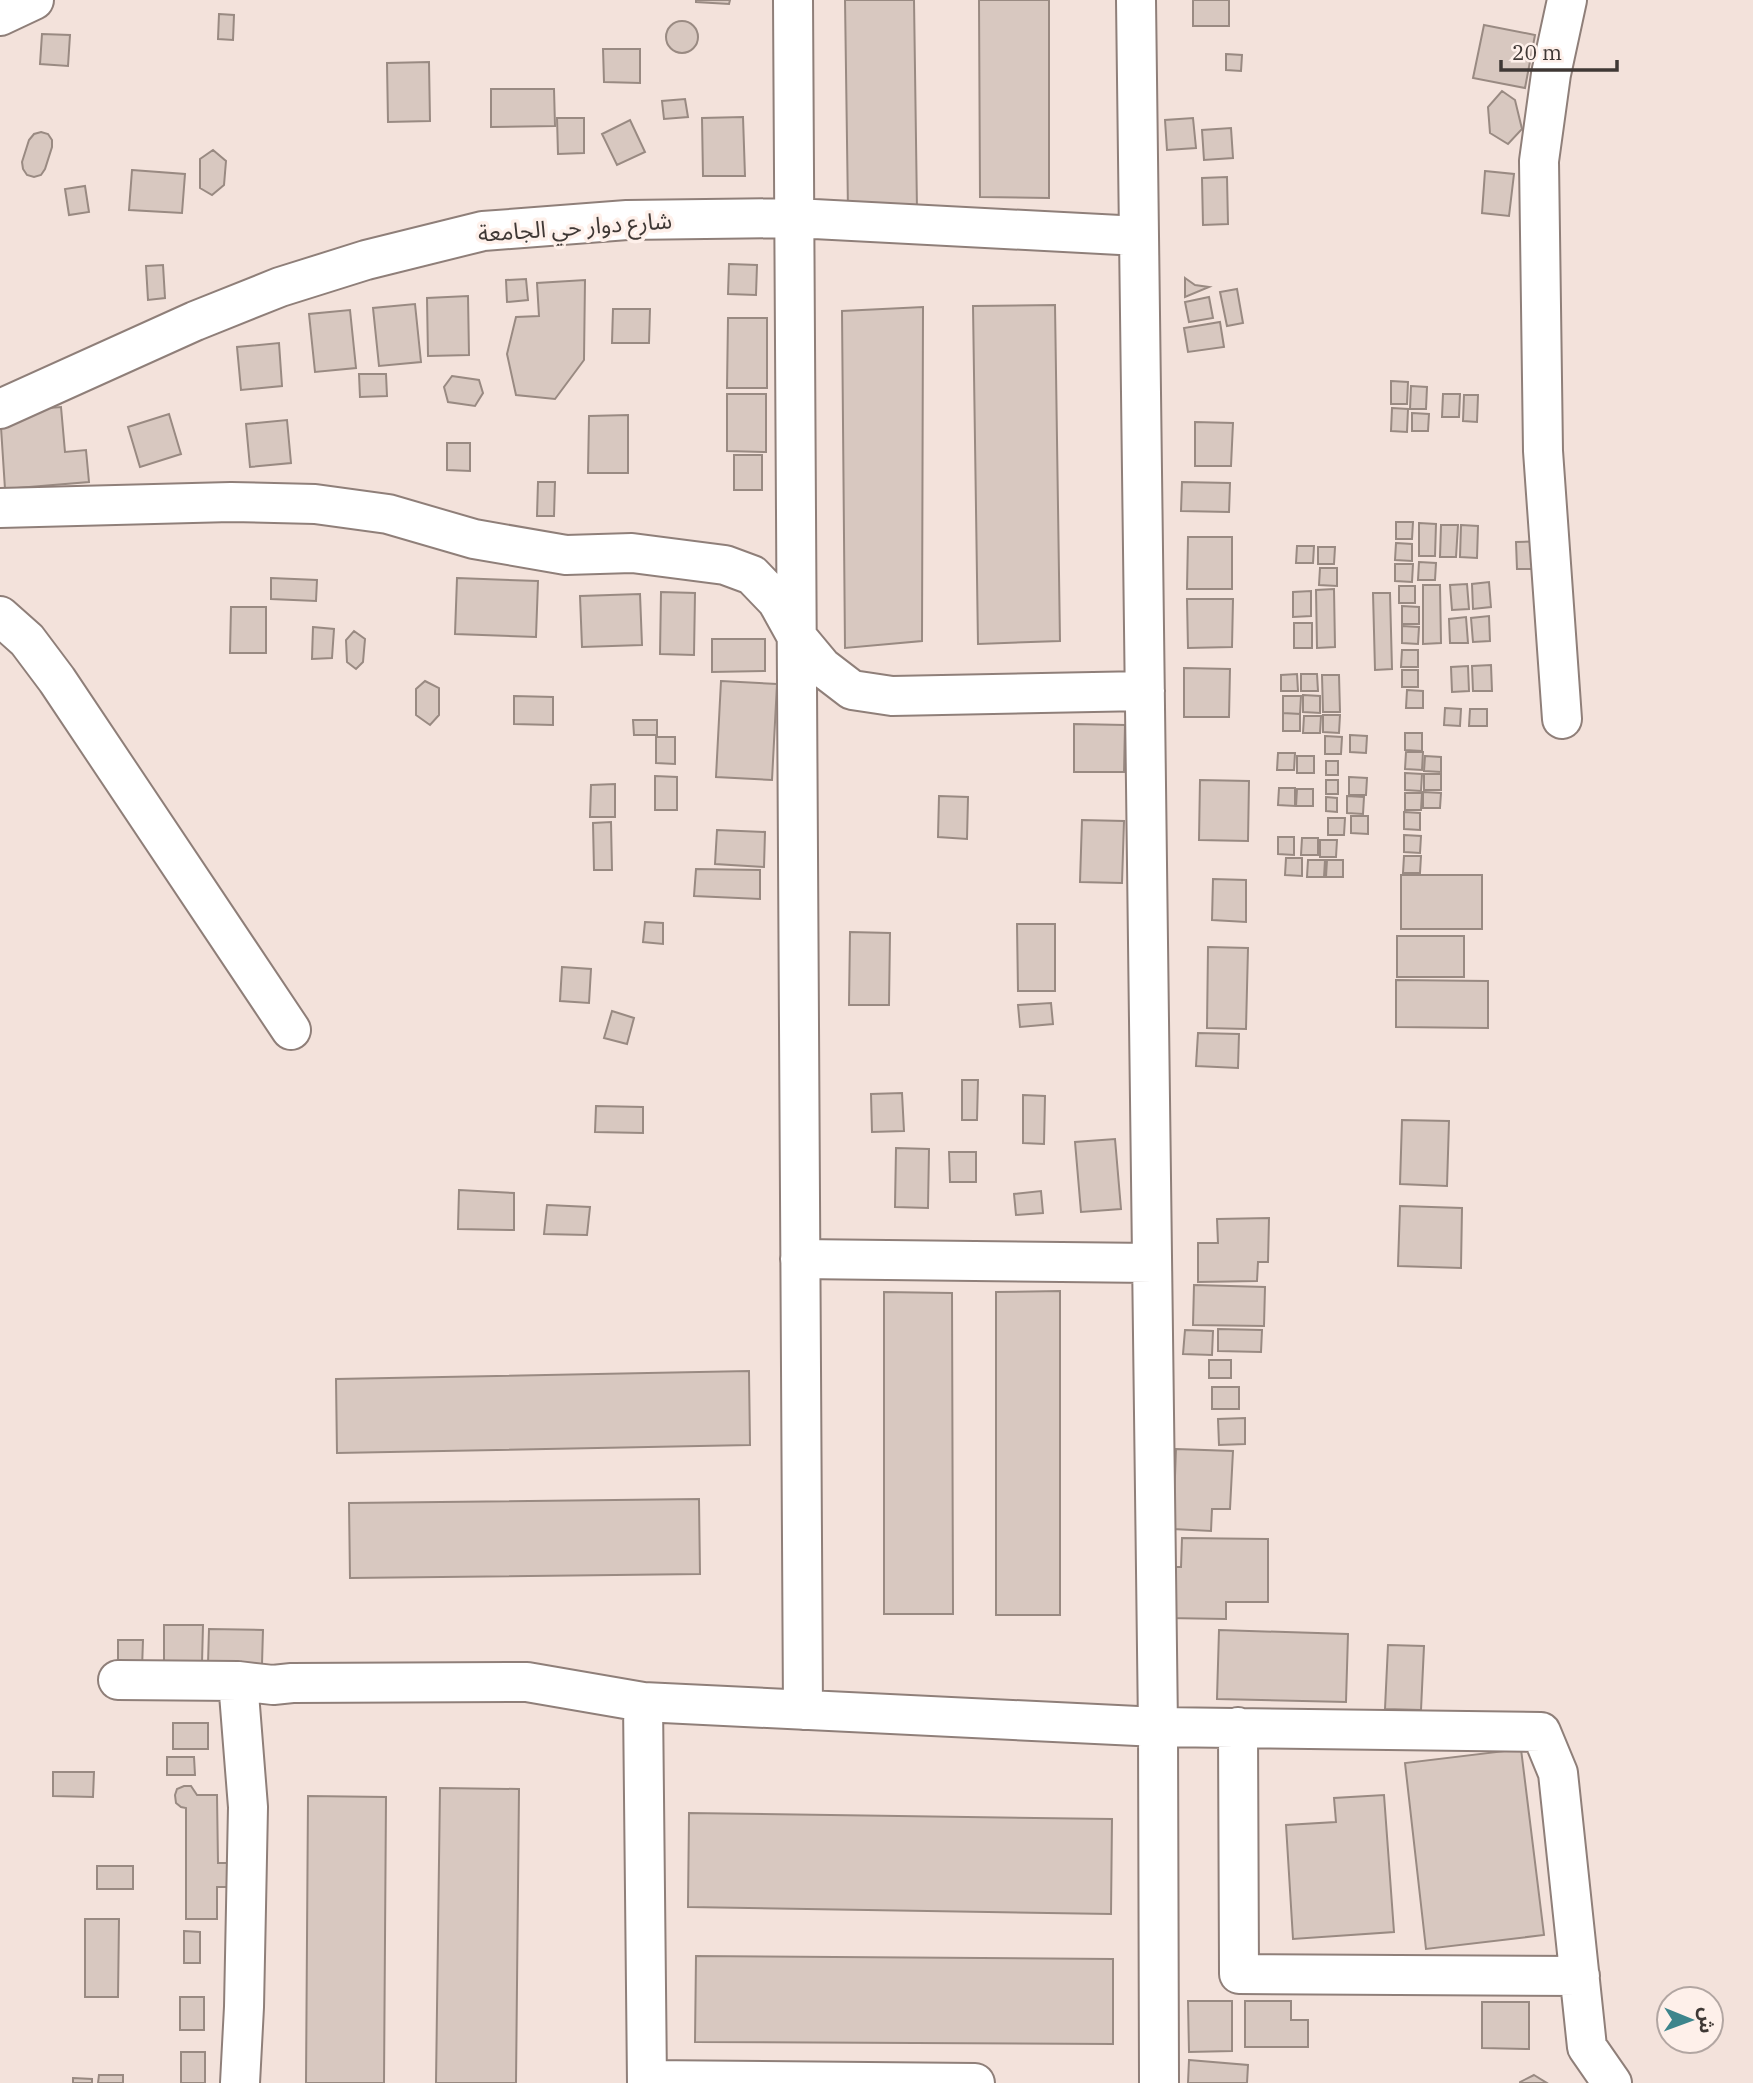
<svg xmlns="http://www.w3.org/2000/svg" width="1753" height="2083" viewBox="0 0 1753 2083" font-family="'IBM Plex Serif','Noto Sans Arabic',serif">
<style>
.building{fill:#d8c8c0;stroke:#998a82;stroke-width:2}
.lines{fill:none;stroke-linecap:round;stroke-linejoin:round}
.street-casing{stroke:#8f7f79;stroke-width:42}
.street{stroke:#fff;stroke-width:38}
.labels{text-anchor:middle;stroke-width:7;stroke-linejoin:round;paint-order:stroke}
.street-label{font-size:23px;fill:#3f3835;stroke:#fef0ea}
</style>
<rect width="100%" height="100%" fill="#f3e2db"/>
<path class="building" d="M696,0H730L729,4L696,2Z
M845,0H914L917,210L848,211Z
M979,0H1049V198L980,197Z
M1193,0H1229V26H1193Z
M219,14L234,15L233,40L218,39Z
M666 37a16 16 0 1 1 32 0a16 16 0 1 1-32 0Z
M1484,25L1535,35L1525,88L1473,78Z
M42,34L70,35L68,66L40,64Z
M603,49H640V83L604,82Z
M1226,54L1242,55L1241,71L1226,70Z
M429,62L430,121L388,122L387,63Z
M491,89H554L555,126L491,127Z
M1502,91L1515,100L1522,129L1508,144L1490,133L1488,107Z
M685,99L688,117L664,119L662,101Z
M743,117L745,176H703L702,118Z
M557,118H584V153L558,154Z
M1193,118L1196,148L1167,150L1165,120Z
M630,120L645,152L617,165L602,134Z
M1231,128L1233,158L1204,160L1202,130Z
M41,132L48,134L52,140V147L45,169L41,175L34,177L27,175L23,169L22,162L29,140L34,134Z
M213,150L226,161L224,185L212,195L200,188V159Z
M132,170L185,174L182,213L129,210Z
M1485,171L1514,174L1509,216L1482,213Z
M1227,177L1228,224L1203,225L1202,178Z
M85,186L89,212L69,215L65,189Z
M729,264L757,265L756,295L728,294Z
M163,265L165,298L148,300L146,266Z
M1185,278L1195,285L1209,287L1185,297Z
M526,279L528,300L507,302L506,280Z
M585,280L584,360L555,399L516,395L507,354L516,317L539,316L537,283Z
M1237,289L1243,323L1227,326L1220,292Z
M468,296L469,355L428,356L427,298Z
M1209,297L1213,318L1189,322L1185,302Z
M415,304L421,362L379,366L373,308Z
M1055,305L1060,641L978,644L973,306Z
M923,307L922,641L845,648L842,311Z
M613,309H650L649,343H612Z
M350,310L356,368L315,372L309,314Z
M728,318H767V388H727Z
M1220,322L1224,347L1188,352L1184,328Z
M279,343L282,386L241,390L237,347Z
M359,374H386L387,396L360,397Z
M452,376L479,380L483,393L475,406L448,402L444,387Z
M1391,381L1408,382L1407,404H1391Z
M1411,386L1427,387L1426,409H1410Z
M727,394H766V452L727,451Z
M1443,394H1460L1459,417H1442Z
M1464,395H1478L1477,422L1463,421Z
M61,407L65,452L86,450L89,482L5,489L0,412Z
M1392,408L1408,409L1407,432L1391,431Z
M1412,413L1429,414L1428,431H1412Z
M169,414L181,454L140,467L128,427Z
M628,415V473H588L589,416Z
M287,420L291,463L250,467L246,424Z
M1195,422L1233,423L1231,466H1195Z
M447,443H470V471L447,470Z
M734,455H762V490H734Z
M538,482H555L554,516H537Z
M1182,482L1230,483L1229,512L1181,511Z
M1396,522H1413L1412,539H1396Z
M1419,523L1436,524L1435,556H1419Z
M1441,525H1458L1456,557H1440Z
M1461,525L1478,526L1477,558L1460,557Z
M1188,537H1232V589H1187Z
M1546,541L1547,569H1517L1516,542Z
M1396,543L1412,544V561L1395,560Z
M1297,546H1314L1313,563H1296Z
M1318,547H1335L1334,564H1318Z
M1419,562L1436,563L1435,580H1418Z
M1395,564H1413L1412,582L1395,581Z
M1320,568H1337V586L1319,585Z
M271,578L317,580L316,601L271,599Z
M457,578L538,581L536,637L455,634Z
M1489,582L1491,607L1473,609L1472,584Z
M1467,584L1469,609L1452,610L1450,585Z
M1423,585H1440L1441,643L1423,644Z
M1399,586H1415V603H1399Z
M1334,589L1335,647L1317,648L1316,590Z
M1311,591V616L1293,617V592Z
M661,592L695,593L694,655L660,654Z
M1373,593H1390L1392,669L1375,670Z
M640,594L642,645L582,647L580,596Z
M1187,599H1233L1232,647L1188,648Z
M1402,606L1419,607V624H1402Z
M231,607H266V653H230Z
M1489,616L1490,641L1473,642L1471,618Z
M1466,617L1468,643H1450L1449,619Z
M1294,623H1312V648H1294Z
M1402,626L1419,627L1418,644L1402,643Z
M313,627L334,629L332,658L312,659Z
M354,631L365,639L363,662L356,669L347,662L346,640Z
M712,639H765V671L712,672Z
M1402,650H1418V667H1401Z
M1491,665L1492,691H1473L1472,666Z
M1468,666L1469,691L1452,692L1451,667Z
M1184,668L1230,669L1229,717H1184Z
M1402,670H1418V687H1402Z
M1297,674L1298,691H1281V675Z
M1301,674H1317L1318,691H1301Z
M1322,675H1339L1340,712H1323Z
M425,681L439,688V715L430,725L416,715V689Z
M721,681L777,684L772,780L716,777Z
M1407,690L1423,691V708H1406Z
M1303,695L1320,696V713L1303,712Z
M514,696L553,697V725L514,724Z
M1283,696H1301L1300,714L1283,713Z
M1445,708L1461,709L1460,726L1444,725Z
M1470,709H1487V726H1469Z
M1283,713L1300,714V731H1283Z
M1323,715H1340L1339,733L1323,732Z
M1304,716H1321L1320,733H1303Z
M633,720H657V735H634Z
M1074,724L1125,725L1124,772H1074Z
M1405,733H1422V751L1405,750Z
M1350,735L1367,736L1366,753L1350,752Z
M1325,736L1342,737L1341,754H1325Z
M656,737H675V764L656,763Z
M1406,752H1423L1422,770L1405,769Z
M1278,753H1295L1294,770H1277Z
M1297,756H1314V773H1297Z
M1425,756L1441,757V772L1424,771Z
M1326,761H1338V775H1326Z
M1405,773L1422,774L1421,791L1405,790Z
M1424,774H1441V790H1424Z
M655,776L677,777V810H655Z
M1349,777L1367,778L1366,795H1349Z
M1200,780L1249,781L1248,841L1199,840Z
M1326,780H1338V794H1326Z
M615,784V817H590L591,785Z
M1279,788H1295V806L1278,805Z
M1297,789H1313V806H1296Z
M1423,792L1441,793L1440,808H1423Z
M1405,793H1422L1421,810H1405Z
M939,796L968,797L967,839L938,837Z
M1347,796L1364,797L1363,814L1347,813Z
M1326,797L1337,798V812L1326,811Z
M1404,812L1420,813V830L1404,829Z
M1351,816H1368V834L1351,833Z
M1328,818H1345L1344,835H1328Z
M1082,820L1124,821L1122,883L1080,882Z
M611,822L612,870H594L593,823Z
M717,830L765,832L764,867L715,864Z
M1404,835L1421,836L1420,853L1404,852Z
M1278,837H1294V855L1278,854Z
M1302,838H1318V855H1301Z
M1320,840H1337L1336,857H1320Z
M1404,856H1421L1420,873H1403Z
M1286,858H1302V876L1285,875Z
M1308,860H1325L1324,877H1307Z
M1327,860H1343V877H1326Z
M696,869L760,870V899L694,896Z
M1401,875H1482V929H1401Z
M1213,879L1246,880V922L1212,920Z
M645,922L663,923V944L643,942Z
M1017,924H1055V991H1018Z
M850,932L890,933L889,1005H849Z
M1397,936H1464V977H1397Z
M1208,947L1248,948L1246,1029L1207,1028Z
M562,967L591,969L589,1003L560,1001Z
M1396,980L1488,981V1028L1396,1027Z
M1051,1003L1053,1024L1020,1027L1018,1005Z
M612,1011L634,1018L627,1044L604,1038Z
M1198,1033L1239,1034L1238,1068L1196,1066Z
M962,1080H978L977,1120H962Z
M902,1093L904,1131L872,1132L871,1094Z
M1023,1095L1045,1096L1044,1144L1023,1143Z
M596,1106L643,1107V1133L595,1132Z
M1402,1120L1449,1121L1447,1186L1400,1184Z
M1115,1139L1121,1209L1081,1212L1075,1142Z
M896,1148L929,1149L928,1208L895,1207Z
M949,1152H976V1182H950Z
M459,1190L514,1193V1230L458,1229Z
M1041,1191L1043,1213L1016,1215L1014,1194Z
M547,1205L590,1207L587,1235L544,1234Z
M1400,1206L1462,1208L1461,1268L1398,1266Z
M1269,1218L1268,1262H1258L1257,1281L1198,1282V1243H1218L1217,1219Z
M1194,1285L1265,1287L1264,1326L1193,1325Z
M1060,1291V1615H996V1292Z
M884,1292L952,1293L953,1614H884Z
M1218,1329L1262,1330L1261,1352L1218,1351Z
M1185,1330L1213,1331L1212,1355L1183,1354Z
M1209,1360H1231V1378H1209Z
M749,1371L750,1445L337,1453L336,1379Z
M1212,1387H1239V1409H1212Z
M1245,1418V1444L1219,1445L1218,1419Z
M1176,1449L1233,1451L1230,1509H1212L1211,1531L1173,1529Z
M699,1499L700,1574L350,1578L349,1503Z
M1182,1538L1268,1539V1602H1226V1619L1167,1618L1168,1567H1181Z
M164,1625H203L202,1663H164Z
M209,1629L263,1630L262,1664H208Z
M1219,1630L1348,1634L1346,1702L1217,1699Z
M118,1640H143L142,1669H118Z
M1388,1645L1424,1646L1421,1710L1385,1709Z
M173,1723H208V1749H173Z
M1521,1749L1544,1935L1426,1949L1405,1763Z
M167,1757H194L195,1775H167Z
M53,1772H94L93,1797L53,1796Z
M184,1786H191L197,1795H217L218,1863H227V1887H217V1919H186V1808L181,1807L176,1803L175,1795L177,1789Z
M440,1788L519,1789L516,2083H436Z
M1384,1795L1394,1932L1293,1939L1286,1825L1336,1822L1334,1798Z
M308,1796L386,1797L384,2083H306Z
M689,1813L1112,1819L1111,1914L688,1907Z
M97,1866H133V1889H97Z
M85,1919H119L118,1997H85Z
M184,1931L200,1932V1963H184Z
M696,1956L1113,1959V2044L695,2042Z
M180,1997H204V2030H180Z
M1188,2001H1232V2051L1189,2052Z
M1245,2001H1291V2020H1308V2047H1245Z
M1482,2002H1529V2049L1482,2048Z
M181,2052H205V2083H181Z
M1189,2060L1248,2065L1247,2083H1188Z
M99,2075H123V2083H98Z
M1534,2075L1547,2083H1520V2082Z
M73,2078L92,2079V2083H73Z"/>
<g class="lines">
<defs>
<path id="street" d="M793,0L803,1710
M1136,0L1158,1727L1159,2083
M0,16L34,0
M0,409L195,321L280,287L366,260L483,231L627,220L795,218L1139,236
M0,508L231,502L315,504L388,514L474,539L566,555L632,553L725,565L752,575L777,601L797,637L822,667L852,690L892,696L1145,691
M0,616L27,640L57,680L291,1030
M1562,719L1543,451L1539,161L1551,74L1567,0
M800,1259L1152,1263
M118,1680L238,1681L273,1685L292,1683L527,1682L643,1702L1158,1727L1541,1732L1558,1773L1587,2047L1612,2083
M238,1681L248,1807L244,2007L240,2083
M643,1702L647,2083
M1238,1727L1239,1974L1580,1976
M647,2080L975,2083"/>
</defs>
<use href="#street" class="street-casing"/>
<use href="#street" class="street"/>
</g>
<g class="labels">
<g class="street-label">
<text transform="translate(575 227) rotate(-4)" y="8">شارع دوار حي الجامعة</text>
</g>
</g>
<g transform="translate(1690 2020) rotate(91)"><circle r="33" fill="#fef0ea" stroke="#b2a6a2" stroke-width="2"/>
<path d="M0-5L12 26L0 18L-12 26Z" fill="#3d858c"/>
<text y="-10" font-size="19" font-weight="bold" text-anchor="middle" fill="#3f3835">ش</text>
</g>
<path d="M1501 60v10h116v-10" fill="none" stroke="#3f3835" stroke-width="3.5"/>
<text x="1512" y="60" font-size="21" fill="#3f3835" stroke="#fef0ea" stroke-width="5" paint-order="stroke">20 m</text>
</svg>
